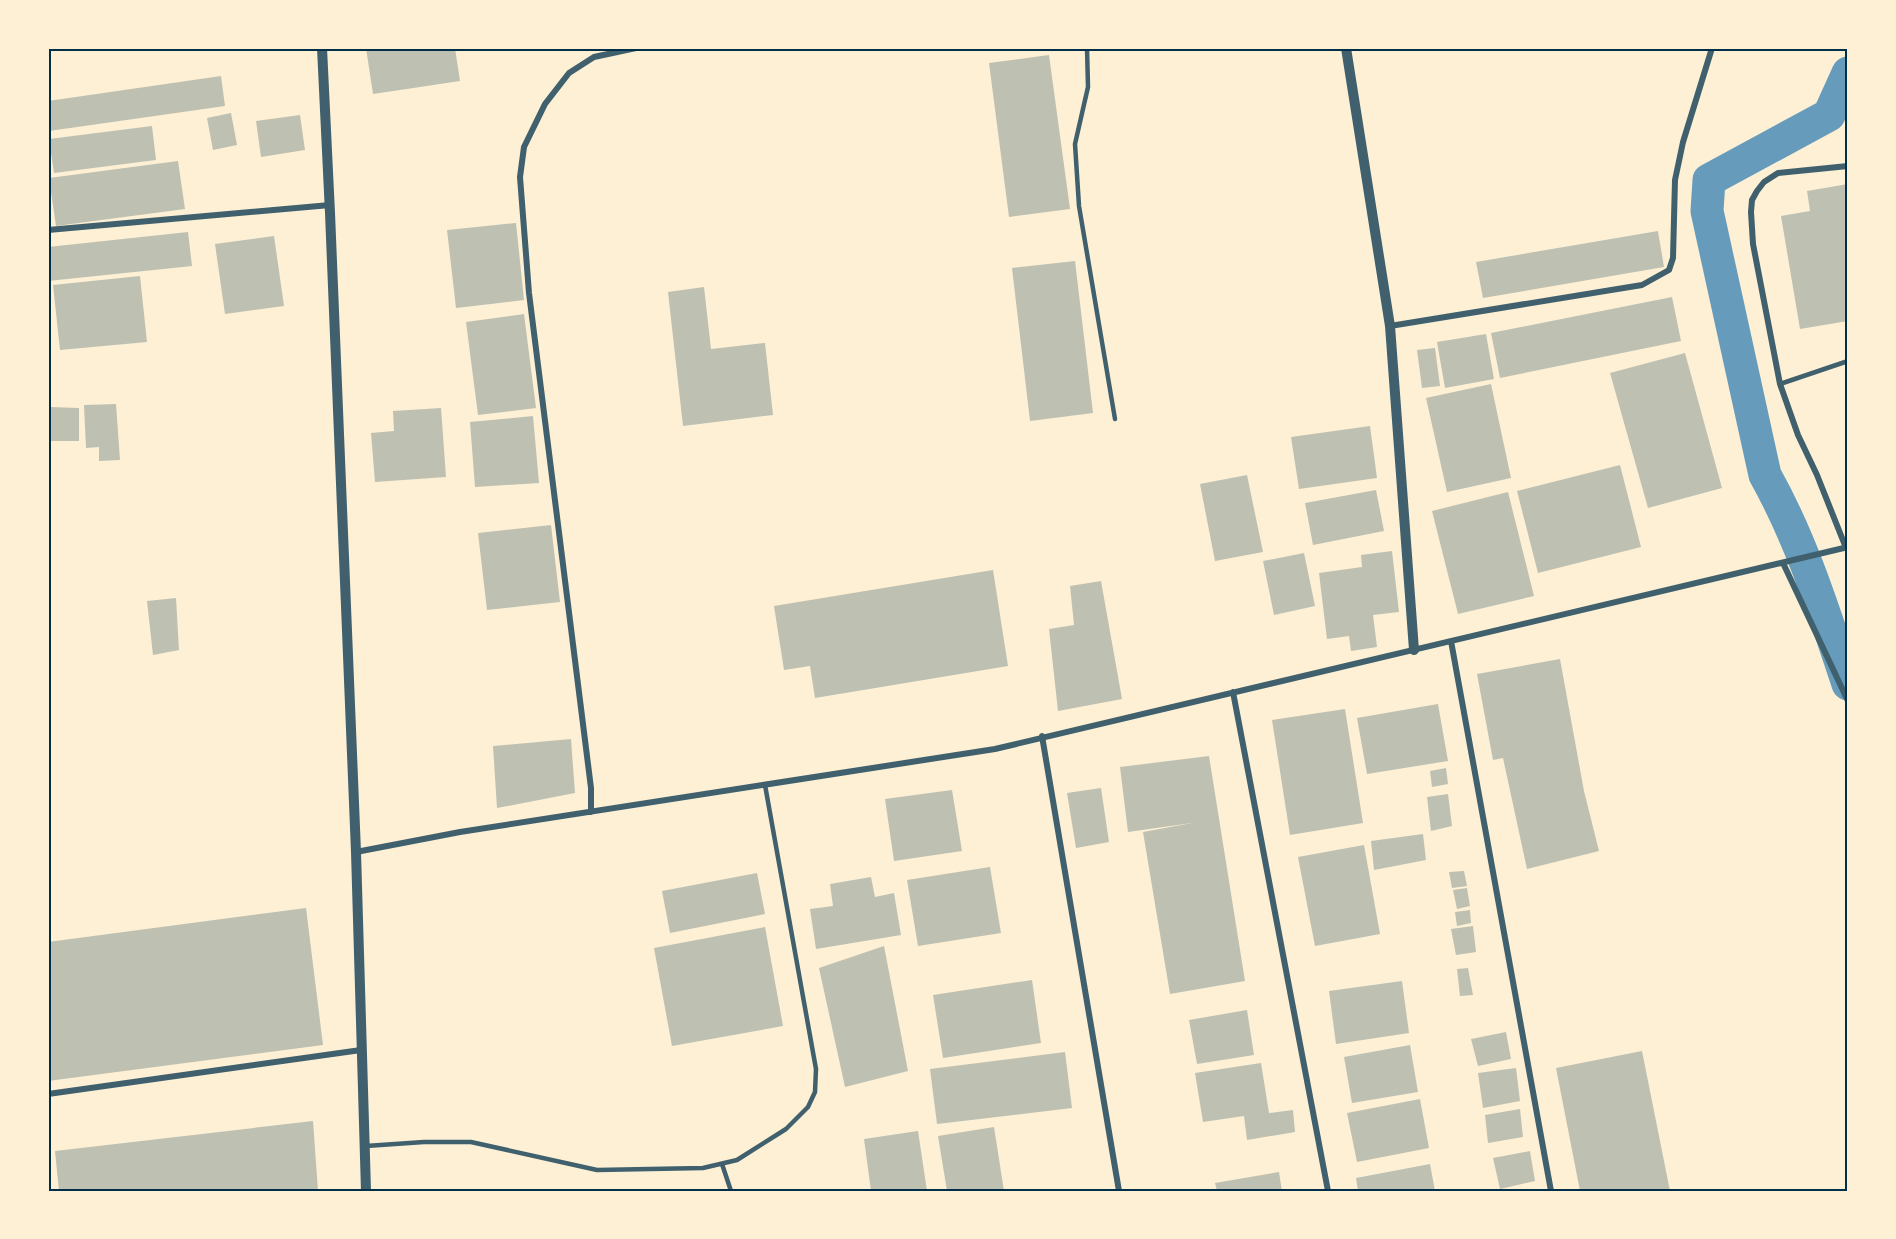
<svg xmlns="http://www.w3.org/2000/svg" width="1896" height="1239" viewBox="0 0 1896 1239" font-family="'Noto Sans',sans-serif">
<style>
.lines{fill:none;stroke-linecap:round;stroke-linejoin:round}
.canal{stroke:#669bbc;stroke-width:33}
.building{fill:#bec0b2}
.service{stroke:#3f606c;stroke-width:4.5}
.minor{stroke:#3f606c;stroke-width:6}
.tertiary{stroke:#3f606c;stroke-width:10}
.neatline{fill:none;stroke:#003049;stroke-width:2}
</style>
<rect width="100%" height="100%" fill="#fdf0d5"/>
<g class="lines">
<path class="canal" d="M1848,73L1829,115L1709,180L1707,211L1765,475C1802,541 1824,612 1848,684"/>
</g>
<path class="building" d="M366,48H455L460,81L373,94Z
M1049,55L1070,209L1009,217L989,63Z
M221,76L225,106L49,131L48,101Z
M231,113L237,145L213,150L207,118Z
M300,115L305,150L261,157L256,121Z
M152,126L156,160L54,173L49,139Z
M178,161L185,209L56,226L49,178Z
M1848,184V321L1800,329L1781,216L1810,211L1807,191Z
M516,223L524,300L456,308L447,230Z
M1658,231L1664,267L1483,298L1476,262Z
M188,232L192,266L48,281V247Z
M274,236L284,306L225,314L215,244Z
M1075,261L1093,413L1030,421L1012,268Z
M140,276L147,342L60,350L53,285Z
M704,287L711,349L765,343L773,415L683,426L668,292Z
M1672,297L1681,341L1500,378L1491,333Z
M524,314L536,408L478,415L466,322Z
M1486,334L1494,379L1445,388L1437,342Z
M1435,348L1440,386L1422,388L1417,350Z
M1685,353L1722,488L1648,508L1610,373Z
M1491,384L1511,478L1447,492L1426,398Z
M116,404L120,460L99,461V447L86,448L84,405Z
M50,407L79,408V441H50Z
M441,408L446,477L375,482L371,433L394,431L393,411Z
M533,416L539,483L475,487L470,422Z
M1370,426L1377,478L1299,489L1291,437Z
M1620,465L1641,547L1538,573L1517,491Z
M1247,475L1263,552L1215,561L1200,484Z
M1376,490L1384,531L1313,545L1305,503Z
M1508,492L1534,596L1458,614L1432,511Z
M551,525L560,602L487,610L478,533Z
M1392,551L1399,612L1373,615L1377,647L1351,651L1349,636L1327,639L1319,573L1362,567L1361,555Z
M1304,553L1315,606L1274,615L1263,561Z
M993,570L1008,666L815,698L810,666L784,670L774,606Z
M1101,581L1122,699L1058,711L1049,629L1074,625L1070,586Z
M176,598L179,650L153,655L147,601Z
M1560,659L1584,791L1599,851L1527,869L1503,758L1493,760L1477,674Z
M1438,704L1448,761L1367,774L1357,718Z
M1345,709L1363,823L1290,835L1272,720Z
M571,739L575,793L497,808L493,746Z
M1209,756L1245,981L1170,994L1143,832L1192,823L1128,832L1120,767Z
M1446,768L1448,784L1432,787L1430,771Z
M1101,788L1109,842L1076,848L1067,793Z
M952,790L962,851L894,861L885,799Z
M1448,794L1452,826L1431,831L1427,797Z
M1423,834L1426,860L1374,870L1371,841Z
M1364,845L1380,934L1315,946L1298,857Z
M990,867L1001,933L918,946L907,880Z
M1464,871L1467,886L1452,888L1449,872Z
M757,873L765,914L670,933L662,891Z
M871,877L875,897L894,893L901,935L816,949L810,909L833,906L830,884Z
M1467,888L1470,906L1457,909L1453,890Z
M306,908L323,1045L48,1081V942Z
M1470,910L1471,923L1457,926L1455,912Z
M1473,926L1476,952L1456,955L1451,929Z
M765,927L783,1026L672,1046L654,948Z
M884,946L908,1071L845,1087L819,968Z
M1468,968L1473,995L1460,996L1457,969Z
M1032,980L1041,1043L943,1058L933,995Z
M1402,981L1409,1033L1336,1044L1329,991Z
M1247,1010L1254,1055L1197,1064L1189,1020Z
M1506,1032L1511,1059L1478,1066L1471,1039Z
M1410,1045L1418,1092L1352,1103L1344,1057Z
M1642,1051L1670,1191H1580L1556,1068Z
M1065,1052L1072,1108L937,1124L930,1069Z
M1261,1063L1269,1113L1293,1110L1295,1132L1247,1140L1244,1116L1203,1122L1195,1073Z
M1516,1068L1520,1101L1483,1108L1478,1073Z
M1420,1099L1429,1148L1357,1162L1347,1113Z
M1520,1109L1523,1137L1488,1143L1485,1115Z
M313,1121L318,1191H59L55,1151Z
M994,1127L1004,1191H947L938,1136Z
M918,1131L927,1191H871L864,1139Z
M1530,1151L1535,1181L1500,1189L1493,1158Z
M1430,1164L1435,1191H1358L1356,1178Z
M1279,1172L1282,1191H1217L1215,1183Z"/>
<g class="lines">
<path class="service" d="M1087,48L1088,87L1075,144L1079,206L1115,419
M1780,384L1848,361
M366,1146L424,1142H471L597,1170L703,1168L737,1160L786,1129L808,1107L815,1092L816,1069L765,785
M722,1164L731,1191"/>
<path class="minor" d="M48,230L330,205
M1390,326L1642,285L1669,270L1673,258L1675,180L1683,142L1712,48
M1846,548L1817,475L1798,435L1780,384L1753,244L1751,212L1752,200L1757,191L1764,182L1778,173L1848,166
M1783,563L1848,701
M1451,641L1551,1191
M1233,692L1328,1191
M1042,736L1119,1191
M591,812V788L529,293L520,177L524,147L545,104L569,73L594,57L636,48
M356,852L460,832L995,749L1848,547
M48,1094L361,1050"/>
<path class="tertiary" d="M322,48L330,213L356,852L366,1191
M1346,48L1390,326L1414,650"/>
</g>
<rect width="1896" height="1239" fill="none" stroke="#fdf0d5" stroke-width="99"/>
<rect x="50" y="50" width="1796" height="1140" class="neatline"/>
</svg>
